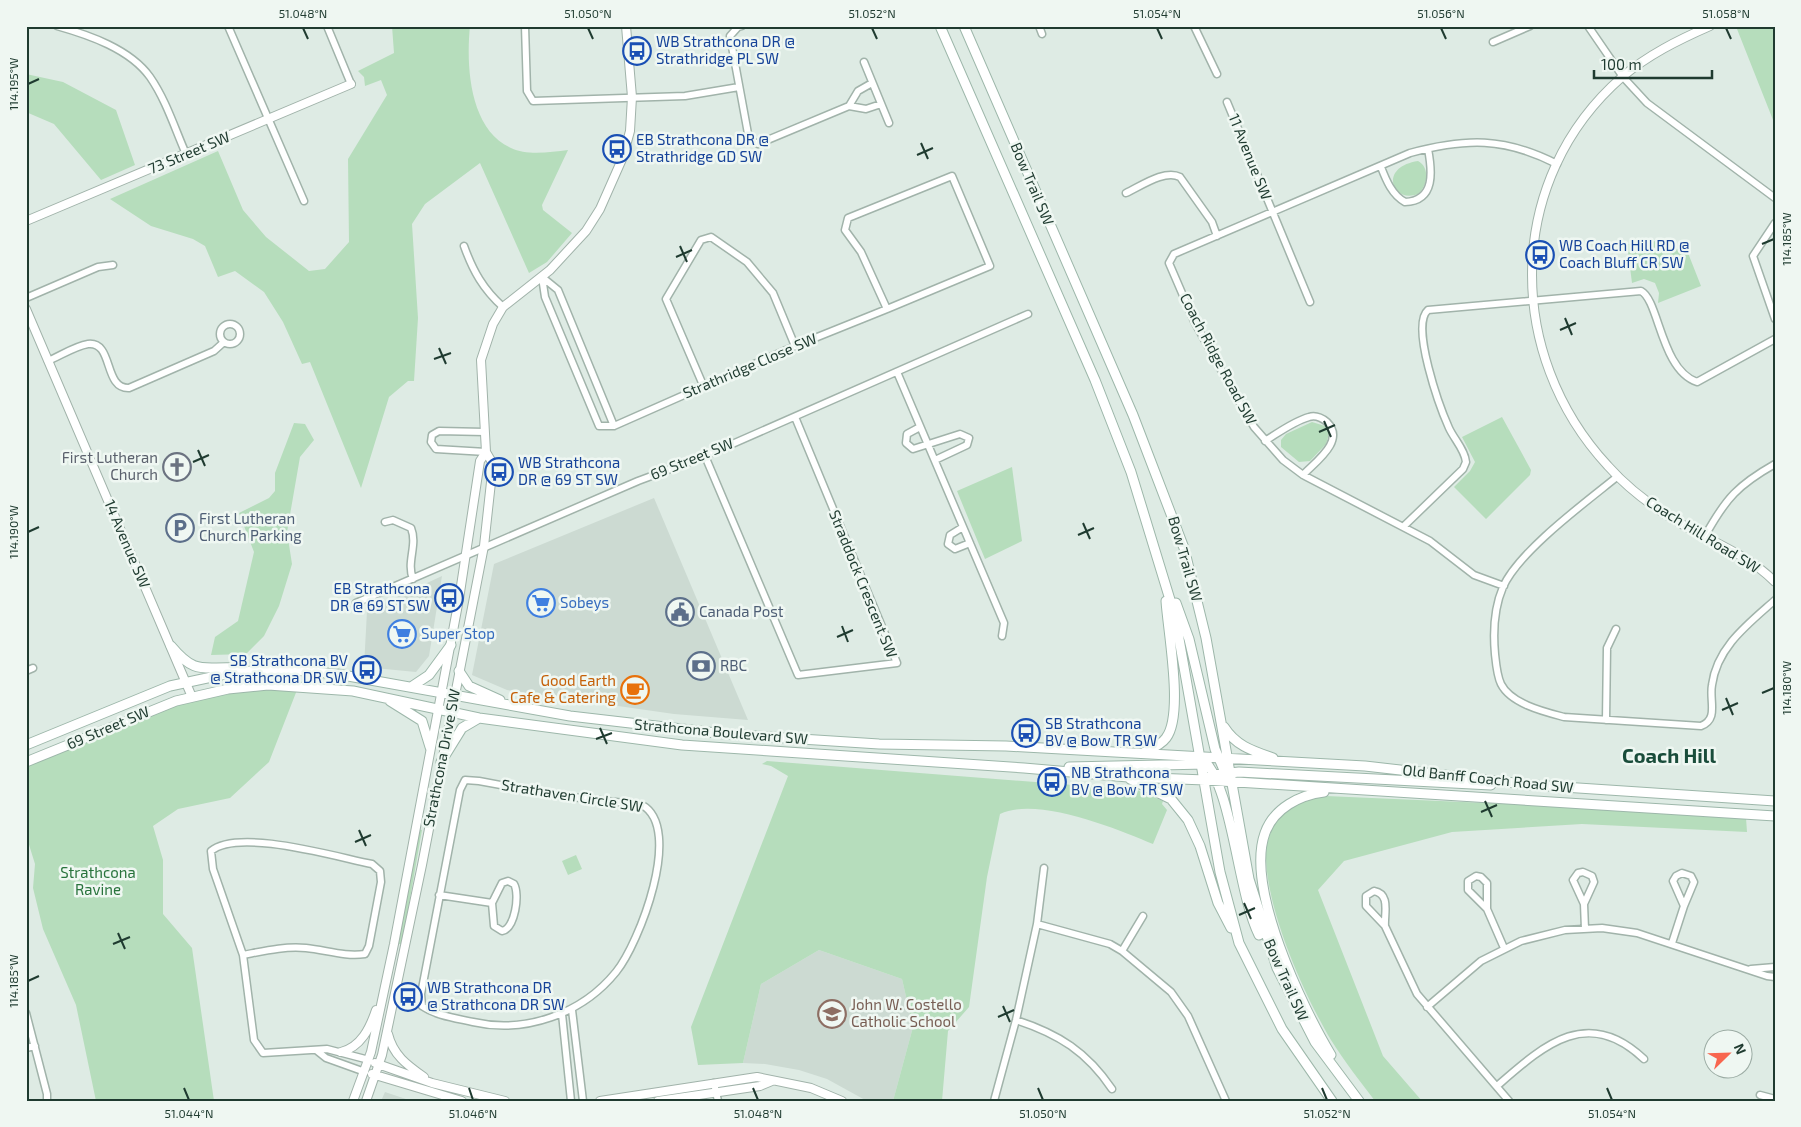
<svg xmlns="http://www.w3.org/2000/svg" width="1801" height="1127" viewBox="0 0 1801 1127" font-family="'Exo 2',sans-serif">
<style>
.built{fill:#ccdad2}
.green{fill:#b6ddbc}
.lines{fill:none;stroke-linecap:round;stroke-linejoin:round}
.minor-casing{stroke:#a1b3aa;stroke-width:9}
.tertiary-casing{stroke:#a1b3aa;stroke-width:10}
.secondary-casing{stroke:#9db7aa;stroke-width:11}
.minor{stroke:#fff;stroke-width:6}
.tertiary{stroke:#fff;stroke-width:8}
.secondary{stroke:#fff;stroke-width:9}
.ticks{fill:none;stroke:#1f3b30;stroke-width:2}
.labels{text-anchor:middle;stroke-width:5;stroke-linejoin:round;paint-order:stroke}
.transit-label{font-size:15px;fill:#164399;stroke:#eff7f2;text-anchor:start}
.street-label{font-size:15px;fill:#1f3b30;stroke:#eff7f2}
.worship-label{font-size:15px;fill:#5b616d;stroke:#eff7f2;text-anchor:end}
.service-label{font-size:15px;fill:#4e5e75;stroke:#eff7f2;text-anchor:start}
.shop-label{font-size:15px;fill:#366cbe;stroke:#eff7f2;text-anchor:start}
.food-label{font-size:15px;fill:#c56008;stroke:#eff7f2;text-anchor:end}
.park-label{font-size:15px;fill:#28733c;stroke:#eff7f2}
.education-label{font-size:15px;fill:#785e54;stroke:#eff7f2;text-anchor:start}
.district-label{font-size:20px;font-weight:bold;fill:#1a4d3b;stroke:#eff7f2}
.neatline{fill:none;stroke:#1f3b30;stroke-width:2}
.ticks-label{font-size:12px;text-anchor:middle;fill:#1f3b30}
</style>
<rect width="100%" height="100%" fill="#deebe4"/>
<path class="built" d="M654,498L748,720L674,714L507,690L472,675L494,564Z
M442,576L429,656L416,672L364,667L367,611Z
M819,950L902,979L913,1027L893,1101H867L827,1079L799,1070L765,1064L743,1063L761,984Z
M385,1092L412,1101H381Z"/>
<path class="green" d="M392,26H470C466,65 469,129 511,148C527,156 551,152 568,150L542,205L543,210L572,233L547,262L529,273L480,163L425,204L412,224L418,318L414,381H408L389,397L361,488L310,362L302,364L283,322L264,292L235,271L218,277L205,246L193,239L151,226L110,199L218,151L243,210L266,237L309,271L325,269L349,242L348,159L387,95L381,80L365,86L364,77L358,71L394,53Z
M1744,26H1775V125L1737,29Z
M26,74L63,82L116,110L135,165L101,180L54,124L26,112Z
M1418,161C1430,167 1428,186 1418,194C1392,204 1378,167 1418,161Z
M1657,241L1688,253L1701,286L1658,303L1659,293L1655,283L1644,279L1632,283L1627,244Z
M1502,417L1531,470L1530,475L1486,519L1454,487L1470,471L1475,462L1462,437Z
M1312,422L1325,426L1329,434L1326,444L1310,461L1299,462L1281,447V440L1286,434Z
M294,423L305,424L314,440L300,457L287,532L292,564L279,606L264,636L246,654L211,655L215,637L238,621L254,552L239,513L269,498L275,491V473Z
M1012,467L1022,541L985,559L957,491Z
M272,689L297,690L269,762L230,798L178,809L153,826L163,860V914L192,948L214,1101H96L76,1005L43,929L33,888L35,864L26,835V767C77,745 128,718 182,703C212,695 242,692 272,689Z
M767,761L1137,790L1163,801L1162,804L1167,810L1153,844C1117,829 1037,796 1000,814L987,877L969,1007L948,1031L942,1101H893L913,1027L902,979L819,950L761,984L743,1063L698,1065L691,1027L788,776L771,766L762,764Z
M1326,796L1530,805L1746,818L1747,832L1582,824L1452,832L1344,861L1318,890L1383,1056L1422,1101H1375C1360,1081 1344,1061 1331,1040C1303,993 1268,913 1266,859C1265,841 1274,816 1290,806C1300,799 1314,797 1326,796Z
M418,829L422,830L402,944H398Z
M576,855L582,869L568,875L562,861Z"/>
<g class="lines">
<defs>
<path id="minor" d="M57,26C89,35 130,49 150,77C166,100 175,129 186,154
M228,26L304,201
M327,26L351,84
M525,26L527,91L533,101L685,96L739,87
M742,26L738,27L730,36L749,139L758,144L849,106L866,109L881,104
M1039,26L1042,34
M1194,26L1217,74
M1588,26L1623,77L1647,103L1775,198
M1493,42L1530,26
M864,62L889,123
M1227,102L1310,302
M849,106L858,91L872,83
M1381,167C1386,180 1392,195 1405,202C1436,201 1432,170 1428,149
M952,176L990,266L887,309L861,252L845,230L848,218Z
M1126,193C1141,186 1165,169 1180,177L1212,222L1217,236
M1775,223L1753,256L1775,319
M464,246C473,271 483,289 503,307
M542,277L545,297L599,426H614L795,346L887,309
M542,277L558,290L614,426
M26,298L98,267L113,265
M220 334a10 10 0 1 1 20 0a10 10 0 1 1-20 0Z
M48,361C60,356 75,346 88,344C114,341 103,389 129,388L214,351L224,342
M897,372L1004,623L1002,636
M703,385L666,299L701,240L711,237L747,262L773,293L795,346
M920,427L907,434L906,443L913,449L960,434L969,438L967,445L935,460
M485,432L439,431L432,435L431,442L436,449L486,452
M1265,441C1278,433 1294,421 1309,417C1315,415 1322,418 1327,422C1346,441 1315,462 1303,475
M705,456L798,675L897,663L795,417
M1618,476C1586,502 1519,551 1503,587C1494,608 1493,632 1495,654C1496,664 1497,676 1501,684C1511,704 1545,712 1564,717L1701,726C1719,719 1709,701 1712,685C1717,647 1748,624 1775,600
M385,522L393,520L411,528C418,545 406,562 413,579
M1404,526L1463,469L1466,462C1465,450 1454,439 1449,428C1440,408 1410,325 1428,310L1641,291C1659,300 1661,370 1697,382L1775,339
M963,527L950,535L948,544L955,549L970,543
M1705,536C1726,498 1738,485 1775,464
M1504,586L1474,575L1430,541L1303,475L1283,460L1254,427L1234,393L1194,321L1169,263L1174,254L1410,153C1466,138 1504,137 1557,164
M356,603L638,481L705,456L1028,314
M26,671L33,668
M1606,720L1607,648L1616,629
M465,780L479,781L554,795L642,805C684,828 639,944 616,972C582,1014 525,1034 473,1022C455,1018 437,1016 422,1006L421,994L460,790Z
M1583,872L1592,876L1594,882L1584,904L1573,880L1578,873Z
M1682,873L1691,876L1694,882L1684,906L1673,881L1676,876Z
M1476,876L1481,877L1487,883V909L1468,890V881Z
M1374,891C1391,894 1384,914 1385,926L1366,906V896Z
M439,895L492,903L494,926L502,931C515,929 520,894 514,884L508,881L502,883L492,903
M1584,904L1585,929
M1487,909L1504,948
M1037,924L1110,944L1122,951L1171,992L1188,1016L1226,1101
M1385,926L1417,994L1509,1101
M1672,943L1684,906
M1122,951L1143,916
M243,955C264,951 284,946 306,948C326,950 345,957 365,954L369,946L381,882L380,871L372,864C336,857 239,828 211,851L213,869L243,955L254,1040L263,1053L327,1049L369,1060
M1751,969L1775,967
M1427,1007L1481,961L1521,941L1565,930L1602,928L1637,933L1767,976L1775,977
M572,1010L583,1101
M26,1013L47,1094V1101
M562,1014L571,1101
M1016,1020C1059,1034 1087,1052 1112,1089
M26,1048L35,1046
M316,1050L326,1058L365,1072
M714,1083L718,1101
M1497,1086C1543,1046 1587,1005 1644,1059
M1760,1095L1775,1099
M994,1101L1016,1020L1037,924L1044,868"/>
<path id="tertiary" d="M1710,26C1678,40 1648,55 1622,77C1505,179 1504,354 1608,466C1631,492 1661,513 1692,530C1722,546 1750,557 1775,582
M26,221L351,84
M26,309L192,697
M388,1034C393,1055 407,1065 424,1077
M341,1052C361,1047 370,1028 376,1010
M375,1063L432,1083L505,1101
M372,1074L462,1101
M353,1101L371,1052L394,944L459,599L480,461L486,452
M366,1101L382,1055L422,865L484,546L493,464L486,452L481,360L493,324L503,307L550,270L586,231L600,209L623,157L630,131L632,97L626,26
M600,1101L757,1077L811,1088L842,1101
M658,1101L760,1086L772,1081"/>
<path id="secondary" d="M940,26L1095,380L1131,472L1175,616L1220,872L1239,943L1282,1029L1332,1101
M964,26L1133,415L1184,548L1206,638L1249,879L1277,968L1315,1042L1359,1101
M1176,603L1189,639L1215,749L1227,777
M171,646C196,676 203,666 237,668
M459,671L469,686L500,700
M411,687L429,675L451,645
M390,701L422,721L430,747
M1224,727C1236,746 1253,751 1273,758
M26,745L170,686L235,672L283,669L337,674L570,716L725,734L879,744L1006,746L1365,766L1533,785L1775,801
M1143,753C1151,749 1161,745 1166,738C1184,715 1168,632 1166,601
M1201,757C1233,785 1237,891 1259,935
M26,762L176,701L228,689L268,685L353,691L479,718L682,745L1024,768L1128,777L1205,780L1775,816
M441,762L462,728L479,718
M1069,767L1206,764
M1130,779L1171,799L1188,820L1200,846L1218,903L1231,928
M1206,779L1213,775L1239,772L1491,785
M1324,792C1300,795 1274,808 1265,833C1245,888 1302,1007 1331,1055"/>
</defs>
<use href="#minor" class="minor-casing"/>
<use href="#tertiary" class="tertiary-casing"/>
<use href="#secondary" class="secondary-casing"/>
<use href="#minor" class="minor"/>
<use href="#tertiary" class="tertiary"/>
<use href="#secondary" class="secondary"/>
</g>
<path class="ticks" d="M303,28L308,39M588,28L593,39M872,28L877,39M1157,28L1162,39M1441,28L1446,39M1726,28L1731,39M28,84L39,79M921,143L928,159M917,155L933,148M1762,244L1774,239M680,246L687,262M676,257L692,250M1565,318L1572,335M1560,330L1576,323M439,348L446,364M434,359L451,353M1324,421L1331,437M1319,432L1335,425M198,450L205,466M193,462L209,455M1083,523L1090,539M28,532L39,527M1078,535L1094,528M842,626L848,642M837,637L853,630M1762,693L1774,688M1726,698L1733,715M1722,710L1738,703M600,728L607,744M596,739L612,733M1485,801L1492,817M1481,812L1497,805M359,830L366,846M355,842L371,835M1244,903L1251,919M1239,915L1255,908M118,933L125,949M113,944L130,937M28,981L39,976M1003,1006L1010,1022M998,1017L1014,1010M184,1088L189,1100M469,1088L473,1100M753,1088L758,1100M1038,1088L1043,1100M1322,1088L1327,1100M1607,1088L1612,1100"/>
<defs>
<symbol id="bus-ring" viewBox="-11 -11 22 22"><circle r="9.5" fill="#eff7f2" stroke="#1a4fb4" stroke-width="1.5"/><path d="M-5-6H5V4H4V6H2V4H-2V6H-4V4H-5ZM-3.5-4V0h7V-4ZM-3.5 1.2v1.5H-2V1.2ZM2 1.2v1.5H3.5V1.2Z" fill="#1a4fb4"/></symbol>
<symbol id="church-ring" viewBox="-11 -11 22 22"><circle r="9.5" fill="#eff7f2" stroke="#6b7280" stroke-width="1.5"/><path d="M-1.2-6h2.4v3.5h3.3v2.4h-3.3V6h-2.4V-.1h-3.3v-2.4h3.3Z" fill="#6b7280"/></symbol>
<symbol id="parking-ring" viewBox="-11 -11 22 22"><circle r="9.5" fill="#eff7f2" stroke="#5c6f8a" stroke-width="1.5"/><path d="M-3.5-5.5H1a3.5 3.5 0 0 1 0 7H-1V5.5H-3.5ZM-1-3.4V-.6H.8a1.4 1.4 0 0 0 0-2.8Z" fill="#5c6f8a"/></symbol>
<symbol id="supermarket-ring" viewBox="-11 -11 22 22"><circle r="9.5" fill="#eff7f2" stroke="#3f7fe0" stroke-width="1.5"/><path d="M-6-5.5h2.5l.6 2H6L4.5 2H-2.5L-4.4-4H-6ZM-1.5 3.2a1.3 1.3 0 1 0 .1 0ZM3 3.2a1.3 1.3 0 1 0 .1 0Z" fill="#3f7fe0"/></symbol>
<symbol id="civic-ring" viewBox="-11 -11 22 22"><circle r="9.5" fill="#eff7f2" stroke="#5c6f8a" stroke-width="1.5"/><path d="M-.6-6.5H3V-4.5H.6V-3L4-1V1h2V6H-6V1h2V-1L-.6-3ZM-1.2 2.5V6h2.4V2.5Z" fill="#5c6f8a"/></symbol>
<symbol id="bank-ring" viewBox="-11 -11 22 22"><circle r="9.5" fill="#eff7f2" stroke="#5c6f8a" stroke-width="1.5"/><path d="M-6-4H6V4H-6ZM0-2.3a2.3 2.3 0 1 0 0 4.6a2.3 2.3 0 1 0 0-4.6Z" fill="#5c6f8a"/></symbol>
<symbol id="cafe-ring" viewBox="-11 -11 22 22"><circle r="9.5" fill="#eff7f2" stroke="#e8710a" stroke-width="1.5"/><path d="M-5.5-4.5H6V0H3Q3 3.5 0 3.5H-2.5Q-5.5 3.5-5.5 0ZM3-3.2v2h1.7v-2ZM-6 4.5H4V6H-6Z" fill="#e8710a"/></symbol>
<symbol id="school-ring" viewBox="-11 -11 22 22"><circle r="9.5" fill="#eff7f2" stroke="#8d6e63" stroke-width="1.5"/><path d="M0-5L7-2L0 1L-7-2ZM-4 1L0 2.5L4 1V4Q0 6-4 4Z" fill="#8d6e63"/></symbol>
</defs>
<g fill-rule="evenodd">
<use href="#bus-ring" x="621" y="35" width="32" height="32"/>
<use href="#bus-ring" x="601" y="133" width="32" height="32"/>
<use href="#bus-ring" x="1524" y="239" width="32" height="32"/>
<use href="#church-ring" x="161" y="451" width="32" height="32"/>
<use href="#bus-ring" x="483" y="456" width="32" height="32"/>
<use href="#parking-ring" x="164" y="512" width="32" height="32"/>
<use href="#bus-ring" x="433" y="582" width="32" height="32"/>
<use href="#supermarket-ring" x="525" y="587" width="32" height="32"/>
<use href="#civic-ring" x="664" y="596" width="32" height="32"/>
<use href="#supermarket-ring" x="386" y="618" width="32" height="32"/>
<use href="#bank-ring" x="685" y="650" width="32" height="32"/>
<use href="#bus-ring" x="351" y="654" width="32" height="32"/>
<use href="#cafe-ring" x="619" y="674" width="32" height="32"/>
<use href="#bus-ring" x="1010" y="717" width="32" height="32"/>
<use href="#bus-ring" x="1036" y="766" width="32" height="32"/>
<use href="#bus-ring" x="392" y="981" width="32" height="32"/>
<use href="#school-ring" x="816" y="998" width="32" height="32"/>
</g>
<g class="labels">
<g class="transit-label">
<text x="656" y="47">WB Strathcona DR @<tspan x="656" dy="17">Strathridge PL SW</tspan></text>
<text x="636" y="145">EB Strathcona DR @<tspan x="636" dy="17">Strathridge GD SW</tspan></text>
<text x="1559" y="251">WB Coach Hill RD @<tspan x="1559" dy="17">Coach Bluff CR SW</tspan></text>
<text x="518" y="468">WB Strathcona<tspan x="518" dy="17">DR @ 69 ST SW</tspan></text>
<text x="430" y="594" text-anchor="end">EB Strathcona<tspan x="430" dy="17">DR @ 69 ST SW</tspan></text>
<text x="348" y="666" text-anchor="end">SB Strathcona BV<tspan x="348" dy="17">@ Strathcona DR SW</tspan></text>
<text x="1045" y="729">SB Strathcona<tspan x="1045" dy="17">BV @ Bow TR SW</tspan></text>
<text x="1071" y="778">NB Strathcona<tspan x="1071" dy="17">BV @ Bow TR SW</tspan></text>
<text x="427" y="993">WB Strathcona DR<tspan x="427" dy="17">@ Strathcona DR SW</tspan></text>
</g>
<g class="street-label">
<text transform="translate(189 153) rotate(-23)" y="5">73 Street SW</text>
<text transform="translate(1250 157) rotate(68)" y="5">11 Avenue SW</text>
<text transform="translate(1032 184) rotate(67)" y="5">Bow Trail SW</text>
<text transform="translate(1218 359) rotate(62)" y="5">Coach Ridge Road SW</text>
<text transform="translate(750 366) rotate(-23)" y="5">Strathridge Close SW</text>
<text transform="translate(692 459) rotate(-22)" y="5">69 Street SW</text>
<text transform="translate(1703 535) rotate(32)" y="5">Coach Hill Road SW</text>
<text transform="translate(127 544) rotate(67)" y="5">14 Avenue SW</text>
<text transform="translate(1185 559) rotate(74)" y="5">Bow Trail SW</text>
<text transform="translate(863 584) rotate(68)" y="5">Straddock Crescent SW</text>
<text transform="translate(108 728) rotate(-23)" y="5">69 Street SW</text>
<text transform="translate(721 732) rotate(5)" y="5">Strathcona Boulevard SW</text>
<text transform="translate(442 758) rotate(-79)" y="5">Strathcona Drive SW</text>
<text transform="translate(1488 779) rotate(6)" y="5">Old Banff Coach Road SW</text>
<text transform="translate(572 796) rotate(9)" y="5">Strathaven Circle SW</text>
<text transform="translate(1286 980) rotate(66)" y="5">Bow Trail SW</text>
</g>
<g class="worship-label">
<text x="158" y="463">First Lutheran<tspan x="158" dy="17">Church</tspan></text>
</g>
<g class="service-label">
<text x="199" y="524">First Lutheran<tspan x="199" dy="17">Church Parking</tspan></text>
<text x="699" y="617">Canada Post</text>
<text x="720" y="671">RBC</text>
</g>
<g class="shop-label">
<text x="560" y="608">Sobeys</text>
<text x="421" y="639">Super Stop</text>
</g>
<g class="food-label">
<text x="616" y="686">Good Earth<tspan x="616" dy="17">Cafe &amp; Catering</tspan></text>
</g>
<g class="park-label">
<text x="98" y="878">Strathcona<tspan x="98" dy="17">Ravine</tspan></text>
</g>
<g class="education-label">
<text x="851" y="1010">John W. Costello<tspan x="851" dy="17">Catholic School</tspan></text>
</g>
<g class="district-label">
<text x="1669" y="763">Coach Hill</text>
</g>
</g>
<rect width="1801" height="1127" fill="none" stroke="#eff7f2" stroke-width="55"/>
<g transform="translate(1728 1054) rotate(67)"><circle r="24" fill="#eff7f2" stroke="#9caca4"/>
<path d="M0-4L9 19L0 12L-9 19Z" fill="#f8664f"/>
<text y="-8" font-size="14" font-weight="bold" text-anchor="middle" fill="#1f3b30">N</text>
</g>
<path d="M1594 70v8h118v-8" fill="none" stroke="#1f3b30" stroke-width="2.5"/>
<text x="1601" y="70" font-size="15" fill="#1f3b30" stroke="#eff7f2" stroke-width="4" paint-order="stroke">100 m</text>
<rect x="28" y="28" width="1746" height="1072" class="neatline"/>
<g class="ticks-label">
<text x="303" y="18">51.048°N</text>
<text x="588" y="18">51.050°N</text>
<text x="872" y="18">51.052°N</text>
<text x="1157" y="18">51.054°N</text>
<text x="1441" y="18">51.056°N</text>
<text x="1726" y="18">51.058°N</text>
<text transform="translate(14 84) rotate(-90)" y="4">114.195°W</text>
<text transform="translate(1787 239) rotate(-90)" y="4">114.185°W</text>
<text transform="translate(14 532) rotate(-90)" y="4">114.190°W</text>
<text transform="translate(1787 688) rotate(-90)" y="4">114.180°W</text>
<text transform="translate(14 981) rotate(-90)" y="4">114.185°W</text>
<text x="189" y="1118">51.044°N</text>
<text x="473" y="1118">51.046°N</text>
<text x="758" y="1118">51.048°N</text>
<text x="1043" y="1118">51.050°N</text>
<text x="1327" y="1118">51.052°N</text>
<text x="1612" y="1118">51.054°N</text>
</g>
</svg>
